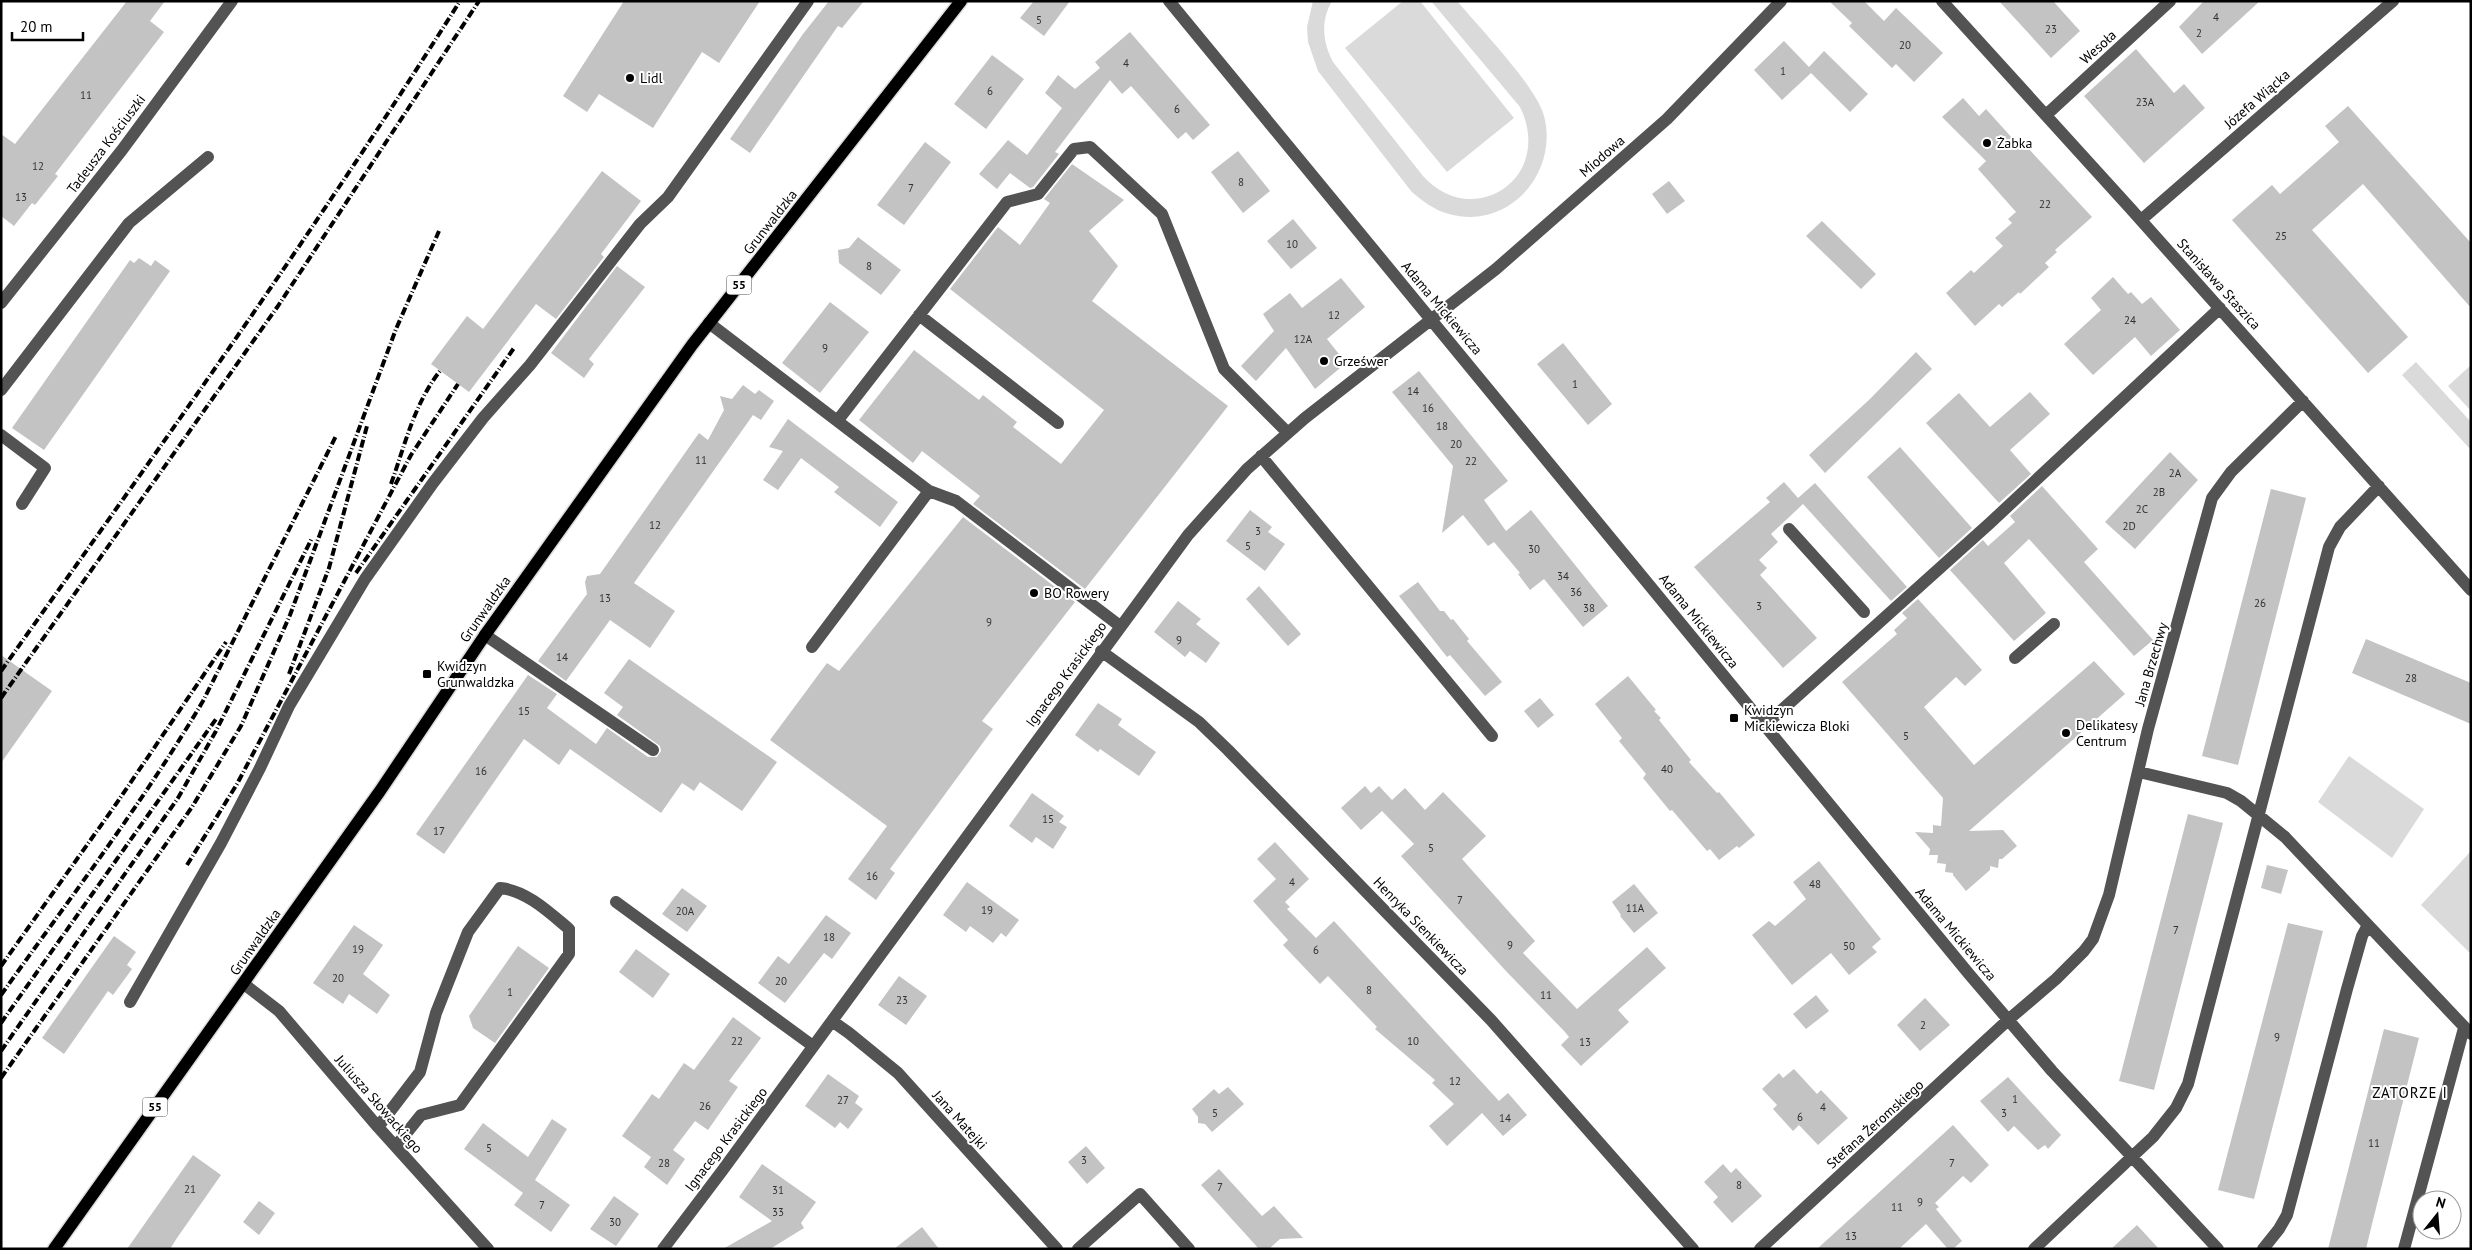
<svg xmlns="http://www.w3.org/2000/svg" width="2472" height="1250" viewBox="0 0 2472 1250" font-family="'PT Sans',sans-serif">
<style>
.green{fill:#dadada}
.building{fill:#c3c3c3}
.lines{fill:none;stroke-linecap:round;stroke-linejoin:round}
.major-casing{stroke:#dbdbdb;stroke-width:15}
.minor{stroke:#535353;stroke-width:12}
.major{stroke:#000;stroke-width:12}
.rail{stroke:#000;stroke-width:4;stroke-dasharray:8 2.5 1 2.5;stroke-linecap:butt}
.poi-dot{fill:#000;stroke:#fff;stroke-width:2}
.labels{text-anchor:middle;stroke-width:4;stroke-linejoin:round;paint-order:stroke}
.number-label{font-size:11px;fill:#313131}
.shield{fill:#fff;stroke:#4c4c4c;stroke-width:1}
.shield-label{font-size:12px;font-weight:bold;fill:#000}
.street-label{font-size:14px;fill:#000;stroke:#fff}
.poi-label{font-size:14px;fill:#000;stroke:#fff;text-anchor:start}
.neighbourhood-label{font-size:15px;letter-spacing:1px;fill:#000;stroke:#fff}
</style>
<rect width="100%" height="100%" fill="#fff"/>
<path class="green" d="M1313,1H1332C1320,21 1323,43 1333,62L1423,176C1472,231 1555,179 1520,107L1431,1H1457C1479,27 1536,86 1544,116C1559,172 1509,231 1449,214C1434,210 1422,201 1411,191L1318,71L1308,42L1307,27Z
M1403,1H1420L1514,118L1447,172L1345,48Z
M2416,362L2471,422V450L2402,375Z
M2471,365V411L2448,386Z
M2349,756L2424,809L2392,858L2318,802Z
M2471,851V954L2421,905Z"/>
<path class="building" d="M127,1H165L150,21L164,32L55,174L58,176L35,205L32,203L14,226L1,216V134L15,144Z
M624,1H760L719,63L702,52L653,128L599,94L587,112L563,96Z
M829,1H864L842,28L838,26L750,153L730,139L803,34Z
M1034,1H1070L1044,36L1020,18Z
M1829,1H1864L1884,21L1896,8L1943,53L1914,82L1896,64L1892,68L1849,26L1852,23Z
M1999,1H2053L2080,31L2051,58Z
M2204,1H2260L2202,54L2179,27Z
M1130,32L1210,125L1193,140L1186,132L1178,139L1131,86L1122,94L1110,80L1055,152L1059,154L1033,187L1030,188L1010,173L997,189L979,174L1008,140L1027,155L1062,108L1045,93L1058,75L1075,89L1100,68L1095,62Z
M1784,41L1809,67L1824,51L1868,94L1850,112L1811,73L1782,100L1754,70Z
M2136,49L2174,93L2184,84L2205,108L2144,163L2084,96Z
M992,55L1024,79L986,129L954,104Z
M1963,98L1979,116L1986,109L2022,149L2026,146L2092,217L2055,250L2057,252L2045,263L2049,267L2020,294L2019,292L2002,307L1999,304L1975,326L1946,293L1971,270L1974,273L2003,246L1995,238L2012,223L2008,219L2016,212L1978,169L1986,161L1942,117Z
M2348,106L2471,243V308L2363,184L2312,230L2408,337L2368,373L2232,220L2272,185L2280,194L2339,142L2325,126Z
M925,142L951,162L904,225L877,205Z
M1238,151L1270,191L1243,213L1211,172Z
M1072,164L1124,200L1089,231L1118,266L1092,301L1228,406L1085,589L973,504L980,496L922,451L913,463L859,420L914,350L979,400L983,395L1017,422L1013,427L1061,464L1104,410L950,289L998,227L1020,245L1050,203L1044,199Z
M602,171L641,201L601,254L604,257L556,319L536,304L469,392L431,364L467,316L483,329Z
M1669,181L1685,201L1667,214L1652,194Z
M1293,219L1317,248L1291,269L1267,241Z
M1822,221L1876,274L1861,289L1806,236Z
M858,237L901,270L881,295L839,263L838,250L849,248Z
M139,258L151,266L155,260L170,271L44,450L12,428L130,260L134,263Z
M617,266L645,287L589,359L594,364L584,378L551,353Z
M2113,277L2128,294L2131,292L2142,304L2151,297L2180,330L2151,356L2135,337L2093,375L2064,344L2101,310L2091,298Z
M1341,278L1365,307L1327,339L1346,363L1315,389L1286,348L1256,381L1241,366L1274,331L1263,314L1290,293L1302,308Z
M830,302L869,332L820,393L782,363Z
M1563,343L1612,404L1588,425L1537,364Z
M1916,352L1932,369L1825,473L1809,455L1870,399Z
M1419,371L1508,481L1484,500L1506,531L1531,510L1608,606L1583,627L1544,579L1530,590L1518,574L1520,573L1494,542L1488,546L1463,515L1442,533L1453,466L1392,392Z
M743,385L755,394L759,390L774,401L761,420L753,415L634,583L675,611L650,648L610,620L566,681L538,661L587,594L585,582L587,576L600,574L699,433L708,440L724,410L720,396L732,399Z
M2030,392L2050,414L2010,450L2031,474L1999,503L1926,423L1959,393L1990,427Z
M788,419L898,502L880,527L834,492L839,487L801,458L778,490L763,480L783,451L769,447Z
M1900,447L1972,528L1939,558L1867,477Z
M2170,452L2198,480L2135,549L2105,522Z
M1784,482L1798,498L1815,483L1907,587L1891,601L1803,504L1771,534L1778,542L1759,560L1767,568L1760,575L1817,638L1783,668L1694,567L1770,502L1766,498Z
M2042,486L2098,549L2084,562L2153,640L2134,656L2029,539L2004,563L2046,613L2014,641L1950,570L1983,540L1988,546L2015,522L2010,516Z
M2271,489L2306,498L2238,765L2202,756Z
M1250,510L1272,527L1268,532L1285,544L1265,571L1226,541Z
M963,517L1075,602L982,721L993,729L890,869L895,873L876,900L848,879L887,826L770,740L827,663L839,671Z
M1418,582L1440,611H1444L1451,620L1453,619L1469,639L1467,641L1502,682L1485,696L1450,655L1447,657L1399,596Z
M1259,586L1301,634L1288,646L1246,599Z
M1918,599L1982,670L1965,686L1956,677L1924,707L1974,765L2094,661L2125,694L1969,831L2003,830L2017,846L2002,859H1999L1998,868L1990,866V870L1966,891L1953,875V873L1945,872L1946,864L1937,863L1938,855H1929L1930,849L1915,832L1933,833V825L1941,826L1943,798L1842,682L1897,634L1894,630L1907,618L1902,613Z
M1178,601L1201,619L1196,624L1220,643L1206,663L1190,651L1185,657L1154,632Z
M2366,639L2471,683V724L2352,673Z
M1,655L52,691L1,763Z
M629,659L777,762L742,811L700,782L694,791L682,783L661,813L570,749L559,765L524,739L444,854L416,834L528,675L557,694L547,708L596,744L607,728L648,757H657L661,751L660,746L617,715L623,707L604,693Z
M1628,676L1656,710L1654,711L1661,718L1659,720L1691,760L1689,762L1717,793L1719,792L1755,835L1739,848L1737,846L1719,860L1710,849L1707,851L1672,810L1670,811L1643,778L1646,774L1619,741L1622,738L1595,704Z
M1540,698L1554,715L1538,728L1524,711Z
M1098,703L1122,719L1118,725L1156,752L1139,776L1100,749L1098,752L1075,735Z
M1365,786L1371,793L1379,786L1392,800L1405,788L1425,810L1443,792L1486,836L1462,859L1535,941L1523,953L1577,1009L1647,947L1666,968L1618,1010L1629,1022L1581,1066L1561,1045L1569,1037L1565,1032L1505,970L1401,856L1414,844L1382,811L1361,830L1341,808Z
M1032,793L1064,816L1059,822L1067,827L1053,849L1036,837L1032,843L1009,826Z
M2188,814L2223,823L2154,1090L2119,1081Z
M1275,842L1309,879L1285,902L1290,907L1287,909L1316,938L1334,921L1499,1101L1508,1093L1527,1115L1503,1136L1482,1113L1447,1146L1429,1126L1454,1104L1432,1083L1435,1080L1375,1029L1377,1027L1328,976L1320,984L1283,945L1288,940L1253,901L1276,879L1257,859Z
M1819,861L1881,939L1872,947L1877,952L1849,975L1831,953L1792,985L1752,935L1769,921L1775,926L1806,899L1793,882Z
M2267,865L2288,870L2281,894L2261,888Z
M967,882L1019,920L1006,937L1001,933L993,943L970,926L966,932L943,915Z
M1634,884L1658,913L1634,933L1620,916L1621,915L1612,902Z
M682,888L707,906L687,932L662,914Z
M826,915L851,933L832,959L824,953L785,1003L758,983L778,956L789,964Z
M2288,923L2323,931L2254,1199L2218,1190Z
M354,925L383,945L363,974L390,995L377,1014L349,994L343,1004L313,983Z
M114,936L136,952L127,965L132,969L113,995L108,991L64,1054L42,1038Z
M518,946L549,968L495,1043L473,1028L469,1016Z
M636,949L670,974L653,998L619,972Z
M899,976L927,996L906,1025L878,1005Z
M1816,995L1829,1011L1806,1029L1793,1014Z
M1925,998L1950,1025L1920,1051L1897,1025Z
M733,1017L761,1038L729,1081L738,1087L708,1130L695,1121L673,1150L685,1159L667,1185L644,1167L651,1157L622,1136L652,1094L659,1099L684,1063L694,1070Z
M2384,1029L2419,1038L2372,1224L2366,1249H2328Z
M1794,1069L1817,1094L1821,1090L1848,1118L1818,1145L1799,1125L1793,1131L1773,1109L1777,1105L1762,1089L1779,1073L1783,1078Z
M828,1074L859,1096L855,1103L863,1109L848,1129L840,1122L835,1128L805,1106Z
M2008,1077L2061,1135L2048,1149L2045,1145L2038,1150L2014,1126L2008,1132L1980,1101Z
M1228,1087L1244,1104L1212,1132L1205,1124L1198,1123V1117L1192,1109L1214,1089L1219,1094Z
M552,1119L567,1129L535,1180L570,1205L551,1232L514,1205L523,1193L464,1149L483,1123L528,1157Z
M1953,1125L1989,1165L1971,1183L1963,1176L1935,1203L1939,1207L1936,1209L1962,1241L1953,1249H1948L1926,1224L1899,1249H1817Z
M1086,1146L1105,1168L1087,1184L1068,1162Z
M193,1155L221,1175L177,1238L170,1249H127Z
M762,1164L816,1202L801,1223L804,1228L770,1249H723L772,1221L739,1197Z
M1723,1164L1731,1173L1736,1168L1762,1196L1732,1223L1713,1202L1718,1197L1704,1182Z
M1219,1169L1262,1216L1274,1206L1303,1238L1280,1239L1269,1249H1259L1201,1185Z
M614,1196L639,1214L616,1246L590,1229Z
M259,1201L275,1213L259,1235L243,1222Z
M2137,1225L2159,1249H2111Z
M922,1227L939,1249H894Z"/>
<g class="lines">
<defs>
<path id="major" d="M54,1249L380,791L485,635L692,345L961,1"/>
</defs>
<use href="#major" class="major-casing"/>
<path class="minor" d="M1169,1L1969,974L2052,1071L2218,1249
M1942,1L2130,208L2471,590
M2046,115L2170,1
M2141,220L2393,1
M1,303L122,150L232,1
M919,315L1058,423
M709,323L929,491L956,501L1120,626
M1,390L129,223L208,157
M838,420L1007,202L1038,194L1074,149L1090,147L1162,214L1224,369L1288,433
M1,435L45,468L22,504
M1261,456L1492,736
M1789,529L1864,612
M485,635L653,750
M812,647L929,491
M1101,651L1199,722L1228,750L1491,1020L1693,1249
M2015,658L2054,624
M1765,725L1990,523L2220,308
M2139,772L2227,793L2241,801L2285,837L2471,1034
M616,902L813,1046
M244,984L279,1011L378,1127L488,1249
M130,1002L221,843L260,768L289,706L365,579L433,483L483,418L530,365L640,224L668,197L808,1
M832,1021L849,1033L898,1073L1057,1249
M378,1127L420,1072L436,1013L468,932L500,888C526,890 550,913 569,929V954L460,1105L421,1115L396,1146
M663,1249L722,1171L1188,535L1247,469L1305,418L1496,269L1667,119L1781,1
M1078,1249L1140,1194L1189,1249
M1760,1249L2008,1020L2056,979L2084,951L2093,939L2109,895L2148,729L2212,498L2231,472L2303,401
M2034,1249L2153,1137L2176,1108L2188,1084L2329,547L2340,527L2379,486
M2263,1249L2279,1229L2287,1215L2347,989L2362,936L2368,925
M2404,1249L2464,1028"/>
<use href="#major" class="major"/>
<path class="rail" d="M391,484C405,445 414,404 440,371
M356,573L514,348
M1,671C158,450 316,230 460,1
M289,674L329,568L367,426
M1,698L278,306L479,1
M187,865L237,784L411,455L458,384
M1,966L114,807L226,642
M1,995C70,898 143,803 203,701L336,436
M1,1023L216,719
M1,1051L178,798L216,731L312,538
M1,1078L192,807L241,726L290,615L396,329L439,231"/>
</g>
<g class="poi-dot">
<circle cx="630" cy="78" r="5"/>
<circle cx="1987" cy="143" r="5"/>
<circle cx="1324" cy="361" r="5"/>
<circle cx="1034" cy="593" r="5"/>
<rect x="422" y="669" width="10" height="10" rx="2.5"/>
<rect x="1729" y="713" width="10" height="10" rx="2.5"/>
<circle cx="2066" cy="733" r="5"/>
</g>
<g class="labels">
<g class="number-label">
<text x="2216" y="21">4</text>
<text x="1039" y="24">5</text>
<text x="2051" y="33">23</text>
<text x="2199" y="37">2</text>
<text x="1905" y="49">20</text>
<text x="1126" y="67">4</text>
<text x="1783" y="75">1</text>
<text x="990" y="95">6</text>
<text x="86" y="99">11</text>
<text x="2145" y="106">23A</text>
<text x="1177" y="113">6</text>
<text x="38" y="170">12</text>
<text x="1241" y="186">8</text>
<text x="911" y="192">7</text>
<text x="21" y="201">13</text>
<text x="2045" y="208">22</text>
<text x="2281" y="240">25</text>
<text x="1292" y="248">10</text>
<text x="869" y="270">8</text>
<text x="1334" y="319">12</text>
<text x="2130" y="324">24</text>
<text x="1303" y="343">12A</text>
<text x="825" y="352">9</text>
<text x="1575" y="388">1</text>
<text x="1413" y="395">14</text>
<text x="1428" y="412">16</text>
<text x="1442" y="430">18</text>
<text x="1456" y="448">20</text>
<text x="701" y="464">11</text>
<text x="1471" y="465">22</text>
<text x="2175" y="477">2A</text>
<text x="2159" y="496">2B</text>
<text x="2142" y="513">2C</text>
<text x="655" y="529">12</text>
<text x="2129" y="530">2D</text>
<text x="1258" y="535">3</text>
<text x="1248" y="550">5</text>
<text x="1534" y="553">30</text>
<text x="1563" y="580">34</text>
<text x="1576" y="596">36</text>
<text x="605" y="602">13</text>
<text x="2260" y="607">26</text>
<text x="1759" y="610">3</text>
<text x="1589" y="612">38</text>
<text x="989" y="626">9</text>
<text x="1179" y="644">9</text>
<text x="562" y="661">14</text>
<text x="2411" y="682">28</text>
<text x="524" y="715">15</text>
<text x="1906" y="740">5</text>
<text x="1667" y="773">40</text>
<text x="481" y="775">16</text>
<text x="1048" y="823">15</text>
<text x="439" y="835">17</text>
<text x="1431" y="852">5</text>
<text x="872" y="880">16</text>
<text x="1292" y="886">4</text>
<text x="1815" y="888">48</text>
<text x="1460" y="904">7</text>
<text x="1635" y="912">11A</text>
<text x="987" y="914">19</text>
<text x="685" y="915">20A</text>
<text x="2176" y="934">7</text>
<text x="829" y="941">18</text>
<text x="1510" y="949">9</text>
<text x="1849" y="950">50</text>
<text x="358" y="953">19</text>
<text x="1316" y="954">6</text>
<text x="338" y="982">20</text>
<text x="781" y="985">20</text>
<text x="1369" y="994">8</text>
<text x="510" y="996">1</text>
<text x="1546" y="999">11</text>
<text x="902" y="1004">23</text>
<text x="1923" y="1029">2</text>
<text x="2277" y="1041">9</text>
<text x="737" y="1045">22</text>
<text x="1413" y="1045">10</text>
<text x="1585" y="1046">13</text>
<text x="1455" y="1085">12</text>
<text x="2015" y="1103">1</text>
<text x="843" y="1104">27</text>
<text x="705" y="1110">26</text>
<text x="1823" y="1111">4</text>
<text x="1215" y="1117">5</text>
<text x="2004" y="1117">3</text>
<text x="1800" y="1121">6</text>
<text x="1505" y="1122">14</text>
<text x="2374" y="1147">11</text>
<text x="489" y="1152">5</text>
<text x="1084" y="1164">3</text>
<text x="664" y="1167">28</text>
<text x="1952" y="1167">7</text>
<text x="1739" y="1189">8</text>
<text x="1220" y="1191">7</text>
<text x="190" y="1193">21</text>
<text x="778" y="1194">31</text>
<text x="1920" y="1206">9</text>
<text x="542" y="1209">7</text>
<text x="1897" y="1211">11</text>
<text x="778" y="1216">33</text>
<text x="615" y="1226">30</text>
<text x="1851" y="1240">13</text>
</g>
<g class="shield">
<rect x="726.5" y="275.5" width="25" height="19" rx="4"/>
<rect x="142.5" y="1097.5" width="25" height="19" rx="4"/>
</g>
<g class="shield-label">
<text x="739" y="289">55</text>
<text x="155" y="1111">55</text>
</g>
<g class="street-label">
<text transform="translate(2098 47) rotate(-42)" y="5">Wesoła</text>
<text transform="translate(2257 99) rotate(-41)" y="5">Józefa Wiącka</text>
<text transform="translate(106 144) rotate(-53)" y="5">Tadeusza Kościuszki</text>
<text transform="translate(1602 156) rotate(-41)" y="5">Miodowa</text>
<text transform="translate(770 222) rotate(-52)" y="5">Grunwaldzka</text>
<text transform="translate(2219 284) rotate(48)" y="5">Stanisława Staszica</text>
<text transform="translate(1442 308) rotate(50)" y="5">Adama Mickiewicza</text>
<text transform="translate(485 609) rotate(-55)" y="5">Grunwaldzka</text>
<text transform="translate(1699 621) rotate(51)" y="5">Adama Mickiewicza</text>
<text transform="translate(2151 664) rotate(-74)" y="5">Jana Brzechwy</text>
<text transform="translate(1066 674) rotate(-54)" y="5">Ignacego Krasickiego</text>
<text transform="translate(1421 926) rotate(46)" y="5">Henryka Sienkiewicza</text>
<text transform="translate(1956 934) rotate(50)" y="5">Adama Mickiewicza</text>
<text transform="translate(255 942) rotate(-55)" y="5">Grunwaldzka</text>
<text transform="translate(379 1104) rotate(49)" y="5">Juliusza Słowackiego</text>
<text transform="translate(960 1120) rotate(48)" y="5">Jana Matejki</text>
<text transform="translate(1875 1124) rotate(-42)" y="5">Stefana Żeromskiego</text>
<text transform="translate(726 1139) rotate(-53)" y="5">Ignacego Krasickiego</text>
</g>
<g class="poi-label">
<text x="640" y="83">Lidl</text>
<text x="1997" y="148">Żabka</text>
<text x="1334" y="366">Grześwer</text>
<text x="1044" y="598">BO Rowery</text>
<text x="437" y="671">Kwidzyn<tspan x="437" dy="16">Grunwaldzka</tspan></text>
<text x="1744" y="715">Kwidzyn<tspan x="1744" dy="16">Mickiewicza Bloki</tspan></text>
<text x="2076" y="730">Delikatesy<tspan x="2076" dy="16">Centrum</tspan></text>
</g>
<g class="neighbourhood-label">
<text x="2410" y="1098">ZATORZE I</text>
</g>
</g>
<rect width="2472" height="1250" fill="none" stroke="#000000" stroke-width="5"/>
<g transform="translate(2437 1215) rotate(17)"><circle r="24" fill="#ffffff" stroke="#999999"/>
<path d="M0-4L9 19L0 12L-9 19Z" fill="#000000"/>
<text y="-8" font-size="14" font-weight="bold" text-anchor="middle" fill="#000000">N</text>
</g>
<path d="M12 32v8h71v-8" fill="none" stroke="#000000" stroke-width="2.5"/>
<text x="20" y="32" font-size="15" fill="#000000" stroke="#ffffff" stroke-width="4" paint-order="stroke">20 m</text>
</svg>
